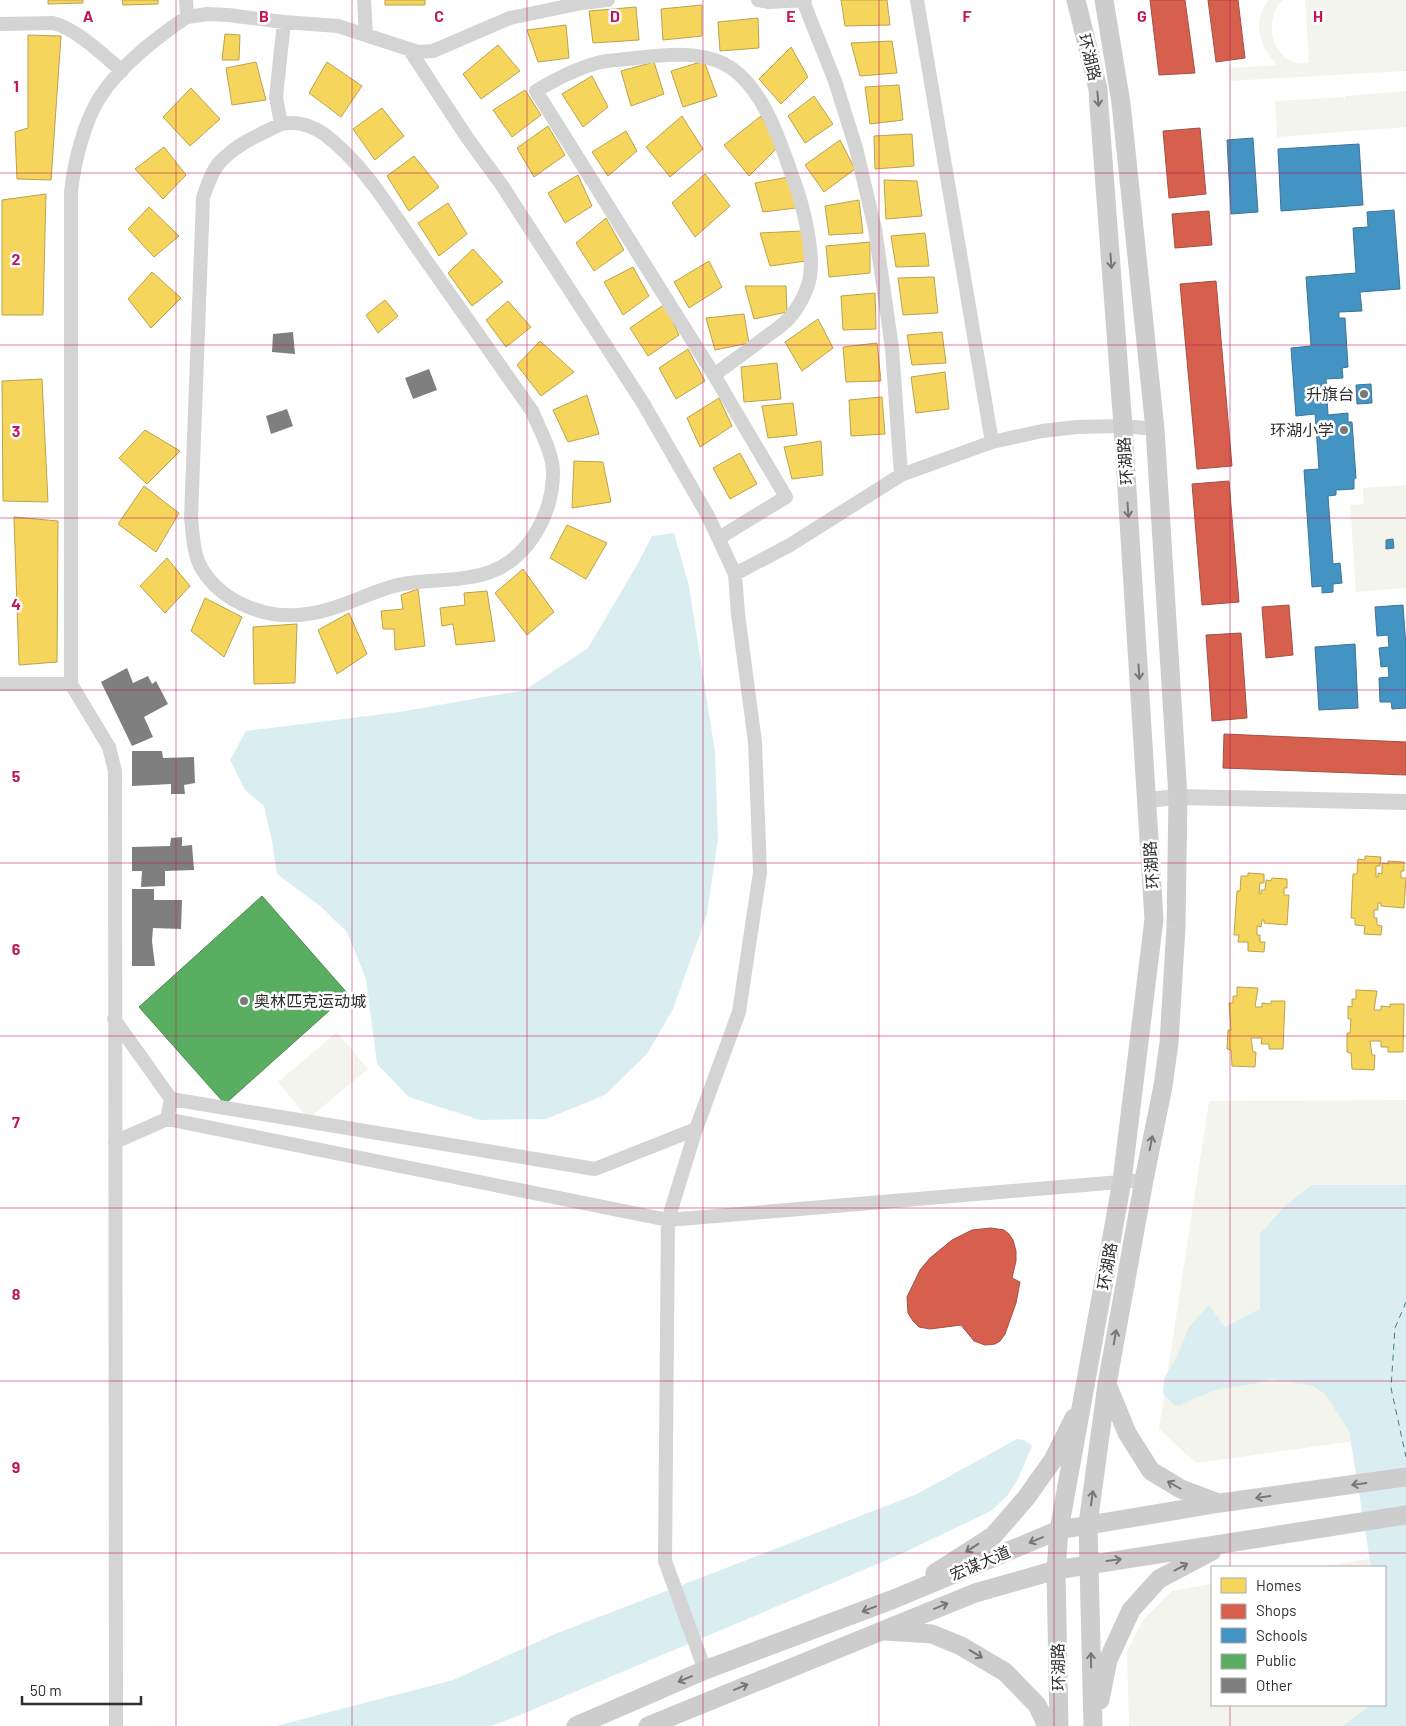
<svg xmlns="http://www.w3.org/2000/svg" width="1406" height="1726" viewBox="0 0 1406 1726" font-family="Barlow,'Noto Sans SC',sans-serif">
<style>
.green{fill:#f3f5ed}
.water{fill:#daeef1}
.homes{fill:#f6d55c;stroke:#baa34e}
.shops{fill:#d6604d;stroke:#a45144}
.schools{fill:#4393c3;stroke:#3d7597}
.public{fill:#5aae61;stroke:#4d8852}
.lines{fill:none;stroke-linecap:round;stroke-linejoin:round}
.ferry{stroke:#3d7e8a;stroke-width:1;stroke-dasharray:6 5;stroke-linecap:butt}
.building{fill:#7f7f7f}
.minor{stroke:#d4d4d4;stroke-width:14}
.tertiary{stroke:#d4d4d4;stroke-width:16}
.secondary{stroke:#cdcdcd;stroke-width:19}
.oneway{stroke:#767676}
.grid{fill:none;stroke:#c2185b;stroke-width:1;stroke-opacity:0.55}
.poi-dot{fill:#787878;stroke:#fff;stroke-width:2}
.labels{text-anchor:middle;stroke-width:5;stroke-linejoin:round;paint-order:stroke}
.street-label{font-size:16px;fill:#2f2f2f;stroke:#fff}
.poi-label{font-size:16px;fill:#2f2f2f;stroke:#fff;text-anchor:end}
.grid-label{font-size:16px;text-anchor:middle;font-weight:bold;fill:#c2185b;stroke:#fff;stroke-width:5;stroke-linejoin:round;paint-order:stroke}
</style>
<rect width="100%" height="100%" fill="#fff"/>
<path class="green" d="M1268,0H1283C1260,22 1274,68 1309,63L1305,0H1406V71L1230,81L1229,68L1277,65C1260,45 1251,24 1268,0Z
M1406,91V127L1277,137L1275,101L1344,97L1345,103V96Z
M1406,485V588L1356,592L1350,505L1364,504L1363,488Z
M337,1032L368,1069L308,1119L278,1082Z
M1406,1100V1434L1196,1463L1159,1429L1209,1101Z
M1406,1553V1726H1129L1127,1652L1143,1620L1172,1591L1212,1584V1705H1385V1567H1319Z"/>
<path class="water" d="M674,533L689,586L715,752L718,839L707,914L673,1009L647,1054L605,1095L546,1119L480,1120L409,1097L377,1064L366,979L347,932L320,906L277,874L272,841L264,806L245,790L230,760L246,731L399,712L525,690L588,648L637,565L652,536Z
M1311,1185H1406V1726H1343L1370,1705H1385V1567H1371L1349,1431L1325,1394L1313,1386L1272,1379L1253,1384L1219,1389L1193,1399L1180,1406L1174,1405L1163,1393L1164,1379L1177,1356L1189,1327L1209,1305L1225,1327L1260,1309V1234L1283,1208Z
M1017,1439L1024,1440L1032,1446L1017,1481L1007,1496L991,1511L901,1554L513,1718L491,1726H276L453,1680L555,1634L917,1494Z"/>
<path class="homes" d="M48,0H83V3L48,4Z
M122,0H158V4L123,5Z
M385,0H425V5H385Z
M841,0H887L890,25L845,26Z
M702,5V36L663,40L661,9Z
M636,7L639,40L593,43L589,11Z
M758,18L759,48L720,51L718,22Z
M566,25L569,58L538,62L527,30Z
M225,34L240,35L239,60H222Z
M28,35L61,36L51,180L17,179L15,132L28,128Z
M892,41L897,73L860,76L851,43Z
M498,45L520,71L481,99L463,74Z
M791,47L808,77L781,104L759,79Z
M704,61L717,96L683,107L671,71Z
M256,62L266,100L232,105L226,68Z
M327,62L362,86L341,117L309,93Z
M654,62L664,94L631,106L621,71Z
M592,76L608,107L583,127L562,94Z
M899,85L903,120L870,124L865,87Z
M191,88L220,119L190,146L163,117Z
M525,90L541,115L512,137L493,110Z
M814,96L833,124L805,143L788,116Z
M382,108L404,136L375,160L353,129Z
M682,116L703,149L670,177L646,147Z
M761,116L778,147L749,176L724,145Z
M548,126L565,155L534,177L517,148Z
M626,131L637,151L608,176L592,152Z
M912,134L914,166L875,169L874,136Z
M840,140L855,169L824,192L805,165Z
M164,147L186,175L163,199L135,169Z
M414,156L439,187L409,211L387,176Z
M705,174L730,206L695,237L672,203Z
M578,175L592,206L565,223L548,193Z
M789,177L796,208L763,212L755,183Z
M884,180L917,181L922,216L886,219Z
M46,194L43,315H2V200Z
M859,200L863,233L829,235L825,206Z
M448,203L467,234L439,256L418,223Z
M149,207L179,236L154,257L128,229Z
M606,218L624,250L594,271L576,243Z
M802,231L806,261L770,266L760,233Z
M925,233L929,266L896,267L891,236Z
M870,242V273L829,277L826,246Z
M473,249L503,282L472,306L448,273Z
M709,261L722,287L689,308L674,282Z
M633,267L649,296L623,315L604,282Z
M152,272L181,298L151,328L128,299Z
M934,277L938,313L903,315L898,278Z
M745,286H786L787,312L754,319Z
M875,293L876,329L843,330L841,296Z
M385,300L398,316L378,333L366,315Z
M508,301L531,327L506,347L486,320Z
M665,304L679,335L648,356L630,328Z
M744,314L749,343L715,350L706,318Z
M818,319L833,348L802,371L785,342Z
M942,332L946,363L912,365L907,335Z
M540,341L574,372L541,396L517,365Z
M877,343L881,381L846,382L843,347Z
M688,349L705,381L676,399L659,368Z
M777,363L781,399L744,402L741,367Z
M945,372L949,409L916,413L911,377Z
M42,379L48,502L3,501L2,381Z
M587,395L599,434L568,442L553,410Z
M882,397L885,434L851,436L849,400Z
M719,398L732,426L700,447L687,418Z
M793,403L797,435L768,438L762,406Z
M145,430L180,451L147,484L119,458Z
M821,441L823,475L792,479L784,447Z
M740,453L757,484L730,499L713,468Z
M574,461L603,462L611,502L572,508Z
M144,486L179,513L156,552L118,524Z
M14,517L58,521L57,662L19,665Z
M567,525L607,543L586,579L550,558Z
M167,558L190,586L165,613L140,586Z
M523,569L554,612L527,635L495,593Z
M418,589L425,646L395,650L394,629H383L381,611L403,609L401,595Z
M487,591L495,641L456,645L453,624L442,626L440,608L465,605L464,593Z
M205,598L242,617L224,657L191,631Z
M349,613L367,654L337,674L318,630Z
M297,624L295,683L254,684L253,627Z
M1365,856L1381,857L1380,866H1376V877H1378V873L1382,874V863L1388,864V861L1404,862V871H1401V878H1406L1404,908L1381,906V903H1378V910H1374V918H1377V925L1382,926L1381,935L1364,934L1365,926L1355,925V918H1351L1353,874H1357L1358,859L1365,860Z
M1248,873L1264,874V883H1260L1259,894H1261V890H1265L1266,880L1271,881L1272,878L1287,879V888H1284V895H1289L1287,925L1264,923V920H1262L1261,927L1257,926V935H1260V942H1265L1264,952L1248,951V942H1238L1239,935H1234L1237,891H1240L1241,876H1248Z
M1237,987L1258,988L1255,1007H1262V1003L1271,1004V1001H1285L1283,1049H1269V1044H1261L1262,1038H1251L1253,1052H1256L1255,1067L1232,1066L1231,1050L1227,1049L1228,1030H1231L1229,1003H1233V996H1237Z
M1356,990L1377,991L1374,1010H1381V1006L1390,1007V1004H1404L1403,1052H1388V1047H1381V1041H1370L1372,1055H1375L1374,1070L1352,1069L1351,1053L1347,1052V1033H1350L1351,1019H1348V1006L1352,1007V999H1356Z"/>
<path class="shops" d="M1150,0H1185L1195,73L1159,75Z
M1208,0H1238L1245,58L1216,62Z
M1200,128L1206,194L1169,198L1163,131Z
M1209,211L1212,245L1175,248L1172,214Z
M1216,281L1232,466L1197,469L1180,284Z
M1229,481L1239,602L1202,605L1192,484Z
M1289,605L1293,655L1266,658L1262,607Z
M1241,633L1247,718L1212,721L1206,635Z
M1224,734L1406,742V775L1223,768Z
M991,1228L1004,1230L1009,1234L1013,1240L1016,1251V1261L1012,1278L1020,1282L1016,1303L1005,1334L1000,1341L995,1344L985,1345L974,1341L961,1325L930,1329L919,1327L913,1321L908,1313L907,1297L920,1270L930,1258L952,1240L972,1230Z"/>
<path class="schools" d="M1253,138L1258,212L1231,214L1227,140Z
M1359,144L1363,205L1281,211L1278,149Z
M1394,210L1400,289L1360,292L1362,311L1339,312V318H1345L1348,367L1342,368L1343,378L1326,379L1328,415L1348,413V422H1352L1356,478L1354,479V489L1336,490V495L1328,496L1333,564L1340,563L1342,583L1333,584V592L1322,593V586L1312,587L1304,470L1319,469L1315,414L1296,416L1291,348L1311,346L1306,277L1356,273L1353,228L1368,227L1367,212Z
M1371,384L1372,403L1357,404L1356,385Z
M1393,539L1394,548L1386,549V540Z
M1403,605L1406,647V708L1392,709L1391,702H1380L1379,678L1389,677L1388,666L1381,667L1379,648L1389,647L1388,635L1377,636L1375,607Z
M1355,644L1358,708L1319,710L1315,647Z"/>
<path class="public" d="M262,896L348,994L225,1104L139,1007Z"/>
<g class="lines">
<path class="ferry" d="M1406,1302L1395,1328L1391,1388L1406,1457"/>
</g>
<path class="building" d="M293,332L295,354L272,352L273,334Z
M429,369L437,390L413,399L405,378Z
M287,409L293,426L271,434L266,416Z
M127,668L133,683L148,676L152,684L156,681L168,704L144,717L153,737L132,746L101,682Z
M132,751H162L163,758L194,757L195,783L184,785L185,794H171V784L132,786Z
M182,837V846L192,845L194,870L165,871V886L141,887L142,871H132V847L170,846L171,838Z
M132,889H154V900H182L181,929L153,928L152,941L155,966H132Z"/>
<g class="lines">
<path class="minor" d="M364,0L366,35
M758,0L769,2L805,0
M917,0L992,442
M803,1L835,81L856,148L875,229L892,348L901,475
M187,17L207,14L228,15L284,22L338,26L418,52L433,51L510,18L582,3L608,0
M0,24L53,23C77,29 103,55 122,71
M281,124C296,121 311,125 324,134C363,163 390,209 418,249C456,303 494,357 532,411C539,428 553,453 553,472C553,515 527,562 484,574C454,583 423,578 394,586C365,594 338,610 307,614C269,620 223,604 202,569C193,555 193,534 191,518L203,198C207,186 211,172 220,162C236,144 259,135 281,124L276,97L284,22
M714,375C730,363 747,351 763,339C774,331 787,323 794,312C800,304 805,294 808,285C817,258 803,205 793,178C780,142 766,95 734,70C705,48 661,55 627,59C618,60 607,60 597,63C575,69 556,79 536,91L714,375L786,497L719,538
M735,574L790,545L901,475L992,442L1042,431L1077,427L1123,426L1155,429
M0,684H71
M114,1019L171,1099L167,1119
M171,1099L595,1169L696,1129
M115,1142L167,1119L668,1220L696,1129L739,1012L760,872L755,742L738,614L735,574L708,516L643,403L501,184L466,136L409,49
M705,1670L665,1561L668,1220L1144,1180
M116,1726L115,771L109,747L71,684V192C74,163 84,122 100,97C119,67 157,37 187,17L186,0"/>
<path class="tertiary" d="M1147,800L1178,797L1406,802"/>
<path class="secondary" d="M1107,1384L1127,1433L1151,1471L1181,1489L1218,1503
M935,1573L993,1536L1026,1498L1053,1460L1074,1418
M885,1631L932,1634L961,1646L1005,1672L1037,1705L1047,1726
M1100,1700L1108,1660L1131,1610L1159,1579L1212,1551
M576,1726L705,1670L894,1599L1059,1530L1220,1503L1406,1477
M648,1726L975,1593L1056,1570L1406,1515
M1059,1726L1056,1570L1059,1530L1122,1181L1154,919L1123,426L1099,106L1098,89L1076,0
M1093,1726L1088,1524L1107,1384L1144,1180L1163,1086L1169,1043L1176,927L1178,797L1155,429L1121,103L1104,0"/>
</g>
<defs><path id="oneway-shaft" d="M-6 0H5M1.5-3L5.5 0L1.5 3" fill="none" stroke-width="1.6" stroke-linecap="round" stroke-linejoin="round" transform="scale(1.25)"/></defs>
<g class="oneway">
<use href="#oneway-shaft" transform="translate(1098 99) rotate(85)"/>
<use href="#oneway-shaft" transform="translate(1111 261) rotate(86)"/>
<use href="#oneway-shaft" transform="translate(1128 510) rotate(86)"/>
<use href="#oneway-shaft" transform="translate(1139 672) rotate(86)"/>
<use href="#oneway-shaft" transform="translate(1151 1143) rotate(-79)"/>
<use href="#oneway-shaft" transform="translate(1115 1337) rotate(-80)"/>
<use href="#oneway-shaft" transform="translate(1359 1484) rotate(172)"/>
<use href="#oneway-shaft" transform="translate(1174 1485) rotate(-150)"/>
<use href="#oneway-shaft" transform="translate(1263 1497) rotate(172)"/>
<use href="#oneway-shaft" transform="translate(1092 1498) rotate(-82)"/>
<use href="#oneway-shaft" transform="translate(1036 1540) rotate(157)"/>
<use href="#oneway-shaft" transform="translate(972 1548) rotate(147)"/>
<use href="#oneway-shaft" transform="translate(1114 1560) rotate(-8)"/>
<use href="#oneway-shaft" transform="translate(1181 1567) rotate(-28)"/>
<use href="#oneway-shaft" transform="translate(941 1606) rotate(-22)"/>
<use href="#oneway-shaft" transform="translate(869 1609) rotate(159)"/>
<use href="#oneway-shaft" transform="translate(976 1654) rotate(31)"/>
<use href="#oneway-shaft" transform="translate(1091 1660) rotate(-91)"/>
<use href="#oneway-shaft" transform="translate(685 1679) rotate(157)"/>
<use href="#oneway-shaft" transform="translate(741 1687) rotate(-22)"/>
</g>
<path class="grid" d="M176,0V1726M352,0V1726M527,0V1726M703,0V1726M879,0V1726M1054,0V1726M1230,0V1567M0,173H1406M0,345H1406M0,518H1406M0,690H1406M0,863H1406M0,1036H1406M0,1208H1406M0,1381H1406M0,1553H1406M1230,1705V1726"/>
<g class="poi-dot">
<circle cx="1364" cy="394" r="5"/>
<circle cx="1344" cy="430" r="5"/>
<circle cx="244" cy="1001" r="5"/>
</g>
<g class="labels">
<g class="street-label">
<text transform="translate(1090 57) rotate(76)" y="6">环湖路</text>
<text transform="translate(1125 461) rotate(-94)" y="6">环湖路</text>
<text transform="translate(1151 865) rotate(-94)" y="6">环湖路</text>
<text transform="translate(1107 1266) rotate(-80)" y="6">环湖路</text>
<text transform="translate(980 1563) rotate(-23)" y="6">宏谋大道</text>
<text transform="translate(1058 1667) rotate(-91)" y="6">环湖路</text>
</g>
<g class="poi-label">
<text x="1354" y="400">升旗台</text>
<text x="1334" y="436">环湖小学</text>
<text x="254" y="1007" text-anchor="start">奥林匹克运动城</text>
</g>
</g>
<g class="grid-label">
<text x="88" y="22">A</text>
<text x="264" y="22">B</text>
<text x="439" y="22">C</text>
<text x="615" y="22">D</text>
<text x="791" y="22">E</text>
<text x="967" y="22">F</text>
<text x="1142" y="22">G</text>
<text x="1318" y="22">H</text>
<text x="16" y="92">1</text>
<text x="16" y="265">2</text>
<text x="16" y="437">3</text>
<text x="16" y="610">4</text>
<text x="16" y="782">5</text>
<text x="16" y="955">6</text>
<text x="16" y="1128">7</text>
<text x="16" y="1300">8</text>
<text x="16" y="1473">9</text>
</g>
<rect x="1211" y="1566" width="175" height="140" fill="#ffffff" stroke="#acacac"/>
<rect x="1221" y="1578" width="25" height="15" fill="#f6d55c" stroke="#acacac"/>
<text x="1256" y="1591" font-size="15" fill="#2f2f2f">Homes</text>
<rect x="1221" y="1604" width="25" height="15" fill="#d6604d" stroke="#acacac"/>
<text x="1256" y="1616" font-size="15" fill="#2f2f2f">Shops</text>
<rect x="1221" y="1628" width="25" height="15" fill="#4393c3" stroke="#acacac"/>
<text x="1256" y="1641" font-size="15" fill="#2f2f2f">Schools</text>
<rect x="1221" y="1654" width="25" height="15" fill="#5aae61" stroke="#acacac"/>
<text x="1256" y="1666" font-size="15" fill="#2f2f2f">Public</text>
<rect x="1221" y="1678" width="25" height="15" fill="#7f7f7f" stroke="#acacac"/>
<text x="1256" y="1691" font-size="15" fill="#2f2f2f">Other</text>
<path d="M22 1696v8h119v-8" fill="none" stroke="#2f2f2f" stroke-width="2.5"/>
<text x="30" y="1696" font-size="15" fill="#2f2f2f" stroke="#ffffff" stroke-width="4" paint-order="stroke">50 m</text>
</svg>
